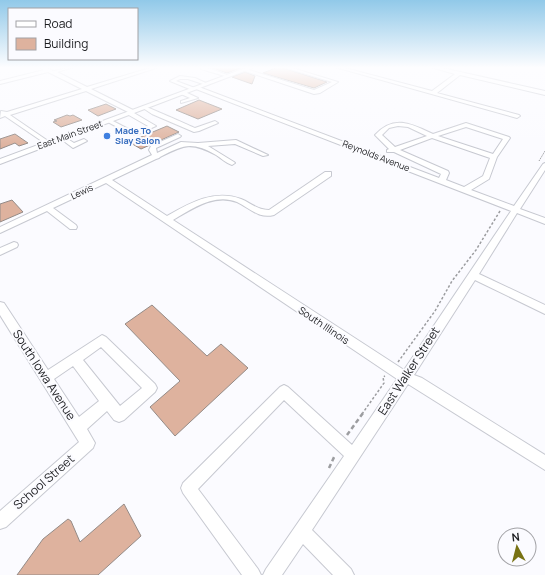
<svg xmlns="http://www.w3.org/2000/svg" width="545" height="575" viewBox="0 0 545 575" font-family="Manrope,sans-serif">
<style>
.building{fill:#deb29e;stroke:#948b87}
.lines{fill:none;stroke-linecap:round;stroke-linejoin:round}
.minor-casing{stroke:#c7c9d1;stroke-width:2}
.major-casing{stroke:#c7c9d1;stroke-width:2}
.path-far2{stroke:#9c9da0;stroke-width:1;stroke-dasharray:1.5 1;stroke-linecap:butt}
.path-far1{stroke:#9c9da0;stroke-width:1.5;stroke-dasharray:2.5 2;stroke-linecap:butt}
.path{stroke:#9c9da0;stroke-width:2.5;stroke-dasharray:4.5 3;stroke-linecap:butt}
.minor{fill:#fff;fill-rule:evenodd}
.major{fill:#fff;fill-rule:evenodd}
.shop-dot{fill:#3f7fe0;stroke:#fbfbff;stroke-width:1.5}
.labels{text-anchor:middle;stroke-width:4;stroke-linejoin:round;paint-order:stroke}
.far-shop-label{font-size:9px;font-weight:bold;fill:#366cbe;stroke:#fbfbff;text-anchor:start}
.far-street-label{font-size:9px;fill:#1c1d20;stroke:#fbfbff}
.street-label{font-size:10px;fill:#1c1d20;stroke:#fbfbff}
.near-street-label{font-size:12px;fill:#1c1d20;stroke:#fbfbff}
</style>
<rect width="100%" height="100%" fill="#fbfbff"/>
<path class="building" d="M210,67H235L240,68L227,73Z
M278,67L283,68L327,82L314,88L263,73Z
M245,72L255,76L252,84L232,77Z
M199,100L222,109L198,119L176,110Z
M106,104L116,109L98,116L88,110Z
M67,115L70,116L73,115L82,120L61,127L53,122L57,121L54,120Z
M167,126L179,132L141,149L129,142Z
M15,134L28,143L19,146L15,143L0,149V139Z
M12,200L23,212L0,222V204Z
M152,305L207,356L221,344L248,368L175,436L150,407L180,381L125,324Z
M124,504L141,536L98,575H17L43,539L68,519L71,521L80,542Z"/>
<g class="lines">
<defs>
<path id="minor" d="M40,67H45L53,71L73,67L57,72L87,87L153,67H159L91,89L135,111L134,113L156,126L136,135H132L106,121L111,120L134,132L148,126L127,114L128,112L86,91L10,115L51,143L46,144L5,116L0,118L1,111L7,112L82,89L48,72L0,84V81L44,70Z
M203,67H209L208,68L230,76L228,77L201,69Z
M283,67H289L338,82L320,93L314,94L242,70L246,69L314,90L332,82Z
M335,67H341L432,91L455,74L431,67H438L545,91V95L460,75L437,93L519,115L520,116L517,118Z
M180,76L195,78L208,84L206,85L188,79H180L176,81L195,88L199,87L439,178L441,174L394,152H387V150L389,149L375,135C394,114 412,124 433,134L466,123L509,137L510,138L497,157L489,179L471,190L514,206L543,164L545,163V170L520,209L545,218V224L517,213L479,274L545,305V314L475,280L414,375L422,378L545,455V470L408,384L312,530L351,569L354,575H333L303,544L282,575H263L266,569L344,456L284,400L198,489L258,569L261,575H242L183,493L181,488L183,483L280,387L284,385L288,387L352,445L397,379L106,183L53,208L76,225L77,227L76,229H70L47,211L0,233V227L152,155L149,150L151,146L178,134L181,136L180,137L156,148L157,153L181,142L198,143L236,140L268,155L263,156L235,144L208,146L234,162L235,163L232,165C226,163 221,158 216,155C191,141 184,145 160,157L159,158L156,159L112,180L167,216C190,203 214,189 241,199C251,203 257,210 269,210L325,172H331V176L274,215C258,219 250,208 237,202C214,193 192,209 173,220L404,370L511,211L196,89L192,90L170,81ZM398,126L408,127L427,136L395,147L382,135L389,128ZM466,127L503,139L493,154L438,136ZM432,138L490,158L483,176L464,187L446,180L449,173L448,171L400,150Z
M181,92H185L198,98L181,103V101L190,98L181,94Z
M143,106C146,106 188,125 195,128L215,121L218,123L199,131L194,132L152,114L143,108Z
M63,136L74,143L84,139L87,141L73,148L61,139L60,138Z
M14,242L17,243L18,245L17,247L0,255V248Z
M0,302L4,303L48,370L102,335L106,337L155,384L157,388L155,392L124,420L119,422L114,420L107,411L87,429L95,443L93,448L6,527L0,529V511L79,442L0,315ZM101,347L142,388L120,406L83,360ZM73,366L99,401L79,417L54,379Z"/>
<path id="major" d="M248,67H255L0,164V159Z"/>
</defs>
<use href="#minor" class="minor-casing"/>
<use href="#major" class="major-casing"/>
<path class="path-far2" d="M539,161L545,151"/>
<path class="path-far1" d="M398,362L435,311L452,281L476,250L500,211
M362,414L384,383L383,377L385,376"/>
<path class="path" d="M347,435L363,413
M329,468L335,455"/>
<use href="#minor" class="minor"/>
<use href="#major" class="major"/>
</g>
<linearGradient id="sky" x2="0" y2="1"><stop stop-color="#91c9e9"/><stop offset="0.46" stop-color="#fdfdff"/><stop offset="1" stop-color="#fdfdff" stop-opacity="0"/></linearGradient>
<rect width="545" height="147" fill="url(#sky)"/>
<circle class="shop-dot" cx="107" cy="136" r="4"/>
<g class="labels">
<g class="far-shop-label">
<text x="115" y="134">Made To<tspan x="115" dy="10">Slay Salon</tspan></text>
</g>
<g class="far-street-label">
<text transform="translate(70 135) rotate(-20)" y="3">East Main Street</text>
<text transform="translate(376 156) rotate(21)" y="3">Reynolds Avenue</text>
<text transform="translate(82 192) rotate(-25)" y="3">Lewis</text>
</g>
<g class="street-label">
<text transform="translate(324 325) rotate(34)" y="4">South Illinois</text>
</g>
<g class="near-street-label">
<text transform="translate(409 371) rotate(-57)" y="4">East Walker Street</text>
<text transform="translate(44 375) rotate(57)" y="4">South Iowa Avenue</text>
<text transform="translate(44 482) rotate(-41)" y="4">School Street</text>
</g>
</g>
<rect x="8" y="8" width="130" height="52" fill="#fbfbff" stroke="#a2a2a6"/>
<rect x="16" y="21" width="20" height="6" fill="#ffffff" stroke="#a2a2a6"/>
<text x="44" y="28" font-size="12" fill="#1c1d20">Road</text>
<rect x="16" y="38" width="20" height="12" fill="#deb29e" stroke="#a2a2a6"/>
<text x="44" y="48" font-size="12" fill="#1c1d20">Building</text>
<g transform="translate(517 547) rotate(353)"><circle r="19" fill="#fbfbff" stroke="#a2a2a6"/>
<path d="M0-3L7 15L0 10L-7 15Z" fill="#787214"/>
<text y="-6" font-size="11" font-weight="bold" text-anchor="middle" fill="#1c1d20">N</text>
</g>
</svg>
